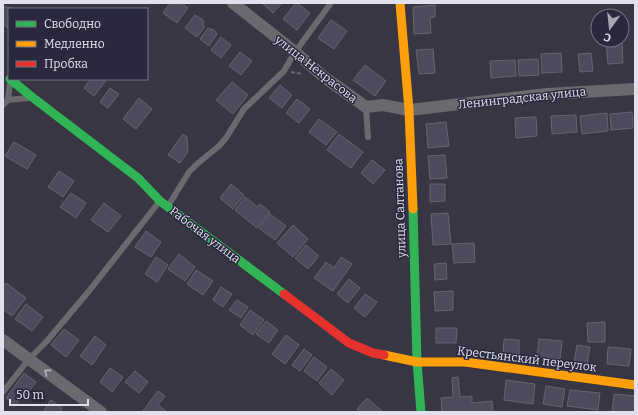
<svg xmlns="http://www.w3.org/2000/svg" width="638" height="415" viewBox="0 0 638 415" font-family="Bitter,serif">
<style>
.building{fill:#4d4b5c;stroke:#65656f}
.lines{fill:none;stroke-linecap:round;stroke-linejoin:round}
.path{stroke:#6d6d73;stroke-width:2;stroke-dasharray:4 2;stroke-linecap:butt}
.lane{stroke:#69696e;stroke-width:6}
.street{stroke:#69696e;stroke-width:12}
.fast{stroke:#30b455;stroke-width:9}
.slow{stroke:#ff9f0a;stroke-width:9}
.jam{stroke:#e5322d;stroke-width:9}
.oneway{stroke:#b7b7c1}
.labels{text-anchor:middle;stroke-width:3;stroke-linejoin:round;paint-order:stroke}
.street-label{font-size:12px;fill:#e1e1ee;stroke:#29283c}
</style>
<rect width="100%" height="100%" fill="#373642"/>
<path class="building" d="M170,3H181L188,8L177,23L163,13Z
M262,3H282L273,13Z
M296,3H297L310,13L297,30L283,19Z
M435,5V17L430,18L431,33L414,34L413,7Z
M3,6L15,9H9V29L3,24Z
M195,15L203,20L204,28L197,37L185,28Z
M331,20L347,31L334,49L318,38Z
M208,28L214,30L217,34L209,46L200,39Z
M221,37L231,45L221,58L211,50Z
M606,40H622L623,63L608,64Z
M433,49L435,73L419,74L416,50Z
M240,52L252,61L241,75L229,66Z
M561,53L562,72L542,73L541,54Z
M591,53L593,71L580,72L578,54Z
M538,59L539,75L519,76L518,60Z
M515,60L516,76L491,78L490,61Z
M365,65L386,81L375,96L353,80Z
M91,79H107L94,96L84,88Z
M232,82L248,95L233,114L216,100Z
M280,85L292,95L282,108L269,98Z
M110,88L119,94L108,108L100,102Z
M139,98L152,109L136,129L123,119Z
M297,99L310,109L299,123L286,113Z
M632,112L633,128L611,130L610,114Z
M607,113L608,131L582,134L580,116Z
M576,115L577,132L552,134L551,116Z
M536,117L537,136L516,138L515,118Z
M319,119L337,132L326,145L309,132Z
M446,122L449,146L428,148L426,124Z
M183,134L187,137L188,152L180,163L168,155Z
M339,134L363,152L351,168L327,150Z
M14,142L36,155L27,169L5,156Z
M445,155L447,178L430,179L428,156Z
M372,160L385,170L373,184L361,173Z
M59,171L74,181L63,197L48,187Z
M231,184L244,195L233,209L220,198Z
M430,184H445V201L430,202Z
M71,193L86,203L76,218L60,207Z
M245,197L258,207L260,204L270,212L257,228L235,210Z
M104,203L121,216L108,232L91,220Z
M448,213L451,244L433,245L431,214Z
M270,214L286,226L275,240L259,228Z
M293,225L308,239L293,257L277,243Z
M146,231L161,242L151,257L135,247Z
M474,243L475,262L454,263L452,244Z
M306,245L319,256L308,269L295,258Z
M179,254L195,267L185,281L168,269Z
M156,257L168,265L157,282L145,274Z
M341,257L352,264L333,291L314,278L326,262L334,268Z
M446,263L447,279L435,280L434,264Z
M196,270L213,281L203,295L187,284Z
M349,279L360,288L348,303L337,294Z
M6,283L26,298L12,316L3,309V287Z
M221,287L232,294L223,307L213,300Z
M453,291V310L435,311L434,292Z
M365,294L377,302L365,317L354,308Z
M237,300L248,307L241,318L229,310Z
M26,304L43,317L32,331L15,319Z
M250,310L264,320L253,335L240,325Z
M266,321L278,330L269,343L256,334Z
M605,322V342H588L587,323Z
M436,328H457L456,343H436Z
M64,329L79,340L66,357L51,345Z
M286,335L299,345L285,364L272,354Z
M95,336L106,345L92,365L80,356Z
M504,339L519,340V357L503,356Z
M539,339L562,341L560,359L537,357Z
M577,345L590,347L587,365L574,363Z
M608,347L631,349L629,366L607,364Z
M304,349L312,355L300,371L292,365Z
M314,357L327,367L317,381L304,371Z
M110,368L123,377L112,392L100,382Z
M331,369L344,380L332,395L319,383Z
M135,371L148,382L139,393L125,382Z
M24,373L36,382L24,398L22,397L16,405L6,398Z
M458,377L460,397L472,396V403L492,401L493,412H442L441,398L453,397L452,378Z
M506,380L535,384L533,404L504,400Z
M546,386L565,389L562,407L543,404Z
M570,390L600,393L598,410L567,406Z
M158,391L165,396L158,405L167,412H142Z
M614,394L635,396V412H612Z
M367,398L383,412H361L357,409Z
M51,400L62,408L60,412H43Z"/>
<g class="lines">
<path class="path" d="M291,72L303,74"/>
<path class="lane" d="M8,100L29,98
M3,105L8,100L10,83
M366,107L368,137
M168,206L189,172L197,164L219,146L226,138L244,109L284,71L295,52L331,3
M3,392L29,359L46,342L89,291L159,202"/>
<path class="street" d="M233,3L295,52L324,77L366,107L383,105L409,110L547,94L635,89
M3,340L101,412"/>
<path class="fast" d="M10,79L32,97L138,178L160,201L284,294
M413,209L417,362L421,412"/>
<path class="slow" d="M400,3L409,110L413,209
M384,355L417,362H465L635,385"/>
<path class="jam" d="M284,294L349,343L373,353L384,355"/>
</g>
<defs><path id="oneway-chevron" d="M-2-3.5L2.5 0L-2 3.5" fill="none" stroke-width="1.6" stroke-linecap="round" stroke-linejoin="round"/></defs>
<use class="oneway" href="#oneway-chevron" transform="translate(47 372) rotate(-144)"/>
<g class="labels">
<g class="street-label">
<text transform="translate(316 69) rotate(38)" y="4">улица Некрасова</text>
<text transform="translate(522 98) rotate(-6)" y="4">Ленинградская улица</text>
<text transform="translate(400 208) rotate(-92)" y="4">улица Салтанова</text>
<text transform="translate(205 235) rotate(37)" y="4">Рабочая улица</text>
<text transform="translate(527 359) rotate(7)" y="4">Крестьянский переулок</text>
</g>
</g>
<rect width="638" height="415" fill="none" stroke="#e1e1ee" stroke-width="8"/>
<rect x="8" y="8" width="140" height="72" fill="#29283c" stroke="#737283"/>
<rect x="16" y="21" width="20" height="6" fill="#30b455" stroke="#737283"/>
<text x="44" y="28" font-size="12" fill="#e1e1ee">Свободно</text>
<rect x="16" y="41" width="20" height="6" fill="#ff9f0a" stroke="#737283"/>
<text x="44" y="48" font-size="12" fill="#e1e1ee">Медленно</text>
<rect x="16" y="61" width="20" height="6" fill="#e5322d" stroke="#737283"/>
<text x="44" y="68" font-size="12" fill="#e1e1ee">Пробка</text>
<g transform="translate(610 28) rotate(195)"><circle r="19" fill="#29283c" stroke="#737283"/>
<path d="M0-3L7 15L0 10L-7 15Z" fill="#a6a5b2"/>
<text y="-6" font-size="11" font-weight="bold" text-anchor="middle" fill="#e1e1ee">С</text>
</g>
<path d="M10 399v6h78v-6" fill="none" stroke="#e1e1ee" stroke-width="2"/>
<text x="16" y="399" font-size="12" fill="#e1e1ee" stroke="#29283c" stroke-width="3" paint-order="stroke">50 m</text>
</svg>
